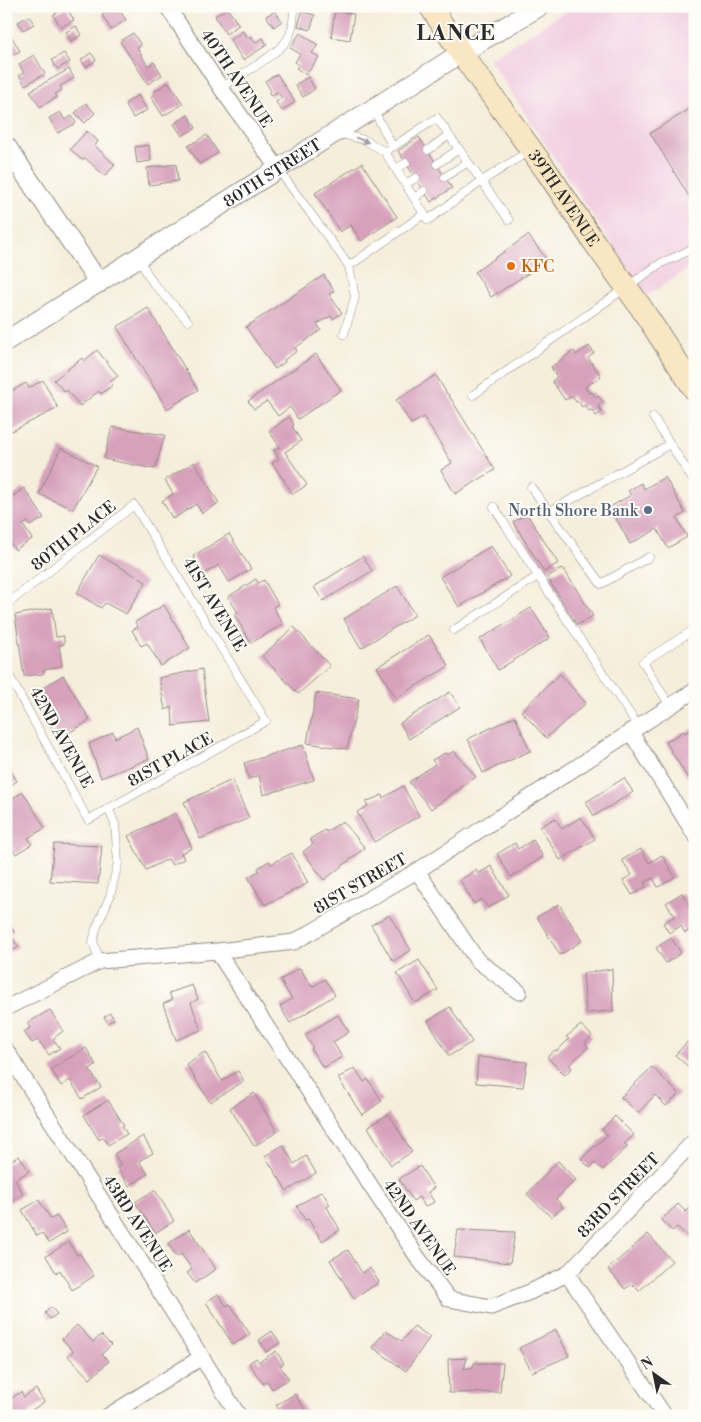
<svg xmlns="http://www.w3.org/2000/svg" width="701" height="1422" viewBox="0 0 701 1422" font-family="'Libre Bodoni',serif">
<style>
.built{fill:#f2cfe1}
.building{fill:#d7a1bc}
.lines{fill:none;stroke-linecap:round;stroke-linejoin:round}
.service-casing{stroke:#908c83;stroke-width:9}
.minor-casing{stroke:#908c83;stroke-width:17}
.tertiary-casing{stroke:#908c83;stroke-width:21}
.secondary-casing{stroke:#908c83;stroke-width:24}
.service{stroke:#fff;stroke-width:8}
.minor{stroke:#fff;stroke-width:15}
.tertiary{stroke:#fff;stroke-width:19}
.secondary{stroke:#f9e7c3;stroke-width:22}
.oneway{fill:#a0a0a0}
.food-dot{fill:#e8710a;stroke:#fdfcf7;stroke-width:2}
.service-dot{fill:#5c6f8a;stroke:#fdfcf7;stroke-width:2}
.labels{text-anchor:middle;stroke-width:4;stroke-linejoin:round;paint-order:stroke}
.street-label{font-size:16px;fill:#2b2b2b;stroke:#fdfcf7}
.food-label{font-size:16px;fill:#c56008;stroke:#fdfcf7;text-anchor:start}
.service-label{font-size:16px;fill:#4e5e75;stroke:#fdfcf7;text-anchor:end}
.district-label{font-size:21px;font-weight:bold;letter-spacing:1px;fill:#2b2b2b;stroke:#fdfcf7}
</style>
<rect width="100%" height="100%" fill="#fdfcf7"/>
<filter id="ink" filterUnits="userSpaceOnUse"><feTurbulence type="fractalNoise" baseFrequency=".02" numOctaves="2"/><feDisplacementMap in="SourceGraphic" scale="10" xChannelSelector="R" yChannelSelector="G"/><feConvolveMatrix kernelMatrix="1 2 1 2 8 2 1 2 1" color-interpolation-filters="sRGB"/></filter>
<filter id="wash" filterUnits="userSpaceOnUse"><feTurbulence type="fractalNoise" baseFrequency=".0096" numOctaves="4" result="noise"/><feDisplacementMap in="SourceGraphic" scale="20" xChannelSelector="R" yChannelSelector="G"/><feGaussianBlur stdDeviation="1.12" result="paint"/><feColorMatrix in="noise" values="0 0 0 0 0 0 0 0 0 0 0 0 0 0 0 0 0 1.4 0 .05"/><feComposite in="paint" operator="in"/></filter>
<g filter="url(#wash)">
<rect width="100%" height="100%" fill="#f5eedb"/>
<path class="built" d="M574,6H695V265L646,296L489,59Z"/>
<g id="blocks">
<path class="building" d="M114,6H117L126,20L111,30L102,15Z
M66,7L74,20L61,27L53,15Z
M227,8L239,25L226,34L215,16Z
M275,11L282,21L274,27L266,16Z
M335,11L354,14L350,40L331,37Z
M302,12L315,15L310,30L298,26Z
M29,16L34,24L23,30L18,22Z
M76,26L81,35L71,41L66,32Z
M243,31L248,38L251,36L255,43L263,38L267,45L243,60L230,40Z
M133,33L141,45L137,48L148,66L154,62L162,75L148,84L120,41Z
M300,33L318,45L312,53L319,57L306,75L296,68L299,65L295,62L300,54L290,48Z
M10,34L20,51L9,57L6,52V36Z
M64,53L70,62L57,69L52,60Z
M91,53L96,60L86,67L81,60Z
M34,55L45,74L25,85L19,75L24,73L19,64Z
M69,69L74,78L60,86L62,90L55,94L57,97L40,107L30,91Z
M277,74L295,102L282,111L276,102L282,98L277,92L271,96L268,93L271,91L265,81Z
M308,77L315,89L303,97L295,85Z
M169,82L183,104L163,116L151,97L154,95L153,94L155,91Z
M138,95L147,110L133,118L125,104Z
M86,103L95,113L85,123L75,113Z
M695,106V206L650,133Z
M60,112L65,120L72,116L76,123L58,133L49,118Z
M188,115L196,128L182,136L174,124Z
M87,131L98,141L95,146L115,165L105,176L85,158L82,160L70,149Z
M207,135L218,153L199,164L188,146Z
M419,137L452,188L431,202L398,151Z
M149,145L151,161L137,163L135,147Z
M362,163L397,217L361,241L351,225L340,232L315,193Z
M176,164L178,181L149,185L147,168Z
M528,235L548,261L491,297L475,272Z
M324,275L334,291L329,294L342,313L333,319L331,316L317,324L321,330L295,348L297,351L284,360L285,362L275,369L246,327Z
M148,308L198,390L167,409L117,327Z
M589,346L594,353L588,358L601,376L585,387L589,393L592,392L596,398L598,396L603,402L598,406L602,412L596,416L592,410L589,411L585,405L582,407L578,401L576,402L572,396L565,400L552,381L557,377L551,367L574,351L576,355Z
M97,350L118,376L110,382L113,385L101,394L99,391L80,406L67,390L65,392L54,380L82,358L84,361Z
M316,354L341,390L298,419L290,407L278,416L267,401L254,409L248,401Z
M436,375L447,394H448L495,470L455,494L441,470L452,463L424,417L411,424L396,400Z
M43,380L58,408L12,431L6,421V394L26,383L29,388Z
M289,417L294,425L292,426L301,441L285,452L307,485L293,494L272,463L279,459L274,450L280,447L269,431Z
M112,427L165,435L155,469L104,459Z
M61,448L97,466L73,509L39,494Z
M194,462L219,503L202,513L196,504L173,519L162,501L173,494L165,480Z
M665,477L685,513L677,518L687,537L668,548L657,529L630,544L610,507L631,495L628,491L641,483L644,489Z
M24,488L44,518L30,526L28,522L23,525L32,539L15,550L6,536V501Z
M527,514L558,563L544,572L513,522Z
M229,534L251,569L229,582L219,565L204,574L193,556Z
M491,546L510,576L459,607L440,577Z
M99,555L146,582L126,614L105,603L101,608L77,593Z
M363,556L372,571L323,601L314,587Z
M563,568L593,616L577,625L547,577Z
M256,579L258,583L264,580L278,604L273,607L283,624L251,643L234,614L238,612L228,597Z
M397,586L415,615L361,648L344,619Z
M164,605L190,648L161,666L147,643L141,646L132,630L138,627L135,622Z
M52,608L56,637L64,636V644L59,645L62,666L44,670L43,674L24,676L15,615Z
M531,608L550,638L498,670L480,639Z
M294,627L330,666L298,694L262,656Z
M429,635L449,666L396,698L377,667Z
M202,669L209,722L173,726L172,707L165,710L159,678Z
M560,674L586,703L546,738L521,711Z
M63,675L90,720L59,739L32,695Z
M450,692L460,707L409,739L400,723Z
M316,693L359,699L347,749L307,743Z
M515,716L530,751L483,773L468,739Z
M137,727L149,759L101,778L89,744L113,732L115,738Z
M695,727V773L687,777L666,742L684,731L685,733Z
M303,745L314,780L263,795L259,775L249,779L244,763Z
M454,751L476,777L431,809L409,782L435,764L432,760L445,753L447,755Z
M6,763L17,781L6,788Z
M624,778L633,792L594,816L586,802Z
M232,780L249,818L200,839L184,802Z
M403,786L419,816L374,842L357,812L368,806L366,802L382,795L383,798Z
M23,792L45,828L28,838L32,844L16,854L9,843L11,842L6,834V802Z
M175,813L192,848L181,853L184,859L172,865L168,859L146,870L128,836Z
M581,817L595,839L560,860L540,827L555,818L562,829Z
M343,821L365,848L324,880L303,852L313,844L310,839L325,830L326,832Z
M533,840L543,857L511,877L497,854L515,843L518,849Z
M54,844L102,846L98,884L50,881Z
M641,849L649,863L662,855L675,877L658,887L653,878L644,883L646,887L632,895L623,880L632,875L622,860Z
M292,853L308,883L265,905L248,877L259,871L258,868L269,861L271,864Z
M491,866L509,895L488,908L482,899L474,904L460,880L476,870L478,874Z
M682,893L695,915V927L685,933L681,926L669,933L663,923L675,916L666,903Z
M559,904L582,941L560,955L537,917Z
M389,915L411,950L393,961L371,925Z
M6,919L14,931L9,934L19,947L6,954Z
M671,938L681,953L666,963L656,948Z
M419,960L438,990L415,1003L397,973Z
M300,968L312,987L325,979L335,995L290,1023L280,1006L292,999L280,980Z
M612,969L613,1011L586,1013L583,973Z
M192,985L198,999L191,1003L201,1030L176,1040L163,1004L172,1000L169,993Z
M450,1007L472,1042L449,1056L428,1021Z
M50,1010L63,1031L53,1039L60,1048L49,1055L38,1040L32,1043L24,1032L30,1028L27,1023Z
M110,1013L114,1019L108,1023L104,1017Z
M338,1015L349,1032L333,1042L342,1057L323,1068L311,1049L313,1048L305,1035Z
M581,1025L592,1036L585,1043L588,1047L569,1065L572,1068L565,1075L547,1057L555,1050L557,1051L569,1039L566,1037Z
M695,1034V1072L675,1055Z
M86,1048L96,1065L89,1069L101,1087L82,1099L70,1080L61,1086L51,1069Z
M205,1052L222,1081L238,1071L244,1081L210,1102L186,1064Z
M478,1057L527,1062L523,1087L476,1083Z
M652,1067L679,1094L666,1106L655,1095L638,1113L621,1097Z
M355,1068L364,1082L368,1079L382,1101L362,1115L338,1078Z
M254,1093L277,1132L254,1146L230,1108Z
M108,1100L124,1125L122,1126L127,1134L108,1145L103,1137L99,1140L84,1115Z
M389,1114L412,1152L391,1165L368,1127Z
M615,1116L634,1135L624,1144L628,1146L603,1170L595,1163L590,1168L581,1159L607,1135L602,1129Z
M143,1136L153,1153L139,1161L148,1174L129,1186L117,1167L121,1165L114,1154Z
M283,1145L294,1164L306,1156L316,1173L287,1191L265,1156Z
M19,1156L29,1171L15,1180L23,1194L7,1204L6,1164Z
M558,1161L576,1180L556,1199L563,1207L551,1217L527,1194Z
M420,1166L434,1188L428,1192L434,1202L425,1207L419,1197L413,1201L399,1179Z
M155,1190L174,1221L155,1233L135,1202Z
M322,1191L330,1205L327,1207L340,1230L322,1241L308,1219L305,1220L297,1206Z
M39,1200L51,1219L57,1216L67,1232L49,1243L42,1233L37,1236L22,1210Z
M678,1204L686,1212L693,1204L695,1206V1236L691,1239L677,1227L672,1231L661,1220Z
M189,1229L216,1269L195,1283L187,1273L192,1269L181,1254L177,1257L168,1244Z
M458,1230L515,1232L510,1263L454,1257Z
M648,1234L672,1261L639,1291L632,1284L625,1289L608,1269Z
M69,1242L77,1255L80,1254L94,1276L72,1290L60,1270L56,1273L46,1256Z
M348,1250L362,1273L370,1268L379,1282L354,1299L330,1260Z
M218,1294L226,1306L230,1304L250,1334L233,1345L206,1302Z
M51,1307L57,1314L50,1319L45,1313Z
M77,1325L93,1342L101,1335L111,1345L102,1354L109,1361L90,1379L68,1356L73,1351L62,1339Z
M414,1326L430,1337L406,1371L372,1347L386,1331L402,1341Z
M556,1330L569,1356L532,1372L519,1348Z
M272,1331L280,1343L266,1352L259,1340Z
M276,1351L284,1363L280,1366L289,1379L272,1389L267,1381L263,1384L249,1363L256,1358L259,1362Z
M467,1358L464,1369L473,1367L474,1363H503L500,1392L449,1393L448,1359Z
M36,1389L44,1402L29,1412L32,1416H6V1402L21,1392L24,1397Z
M295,1394L309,1416H283L276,1405Z"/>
</g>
</g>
<g filter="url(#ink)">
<use href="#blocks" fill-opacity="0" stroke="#908c83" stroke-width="1"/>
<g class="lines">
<defs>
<path id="service" d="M221,88C238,76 276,56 287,40C293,31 294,17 294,6
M373,109L393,147
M338,133L365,140L385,152
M428,150L449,135
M437,164L459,149
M278,169L349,266L355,297L344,334
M396,169L406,163
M445,177L468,162
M405,184L416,178
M414,198L424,191
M509,220C485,186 461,152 437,118L385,152L428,220L482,181L529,151
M138,258L153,283L188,321
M349,266L424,214
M473,395L661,263L678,256L695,247
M653,417L695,483
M531,487L601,584L649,557
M494,507L538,576
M549,512L670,444
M6,605L134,505L266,721L88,820L6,670
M454,630L538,576L638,726
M670,706L643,662L695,629
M683,816L695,809
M100,961L93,942L96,929L110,896L118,863L115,824L108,808"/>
<path id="minor" d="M167,6L221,88L278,169
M630,731L695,835
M417,871L477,960L519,992
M217,951L418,1258L449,1299L491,1307L530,1292L567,1274L695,1140
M6,1008L100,961L217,951L294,942L417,871L695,690
M6,1050L239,1416
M567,1274L665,1416
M108,1416L202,1357"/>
<g id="tertiary">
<path d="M6,146L99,283"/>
<path id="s1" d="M6,341L461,53L540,6"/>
</g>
<g id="secondary">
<path id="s2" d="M430,6L461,53L548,173L594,242L640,306L695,390"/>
</g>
</defs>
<use href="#service" class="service-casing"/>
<use href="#minor" class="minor-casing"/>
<use href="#tertiary" class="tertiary-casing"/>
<use href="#secondary" class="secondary-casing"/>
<use href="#service" class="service"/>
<use href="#minor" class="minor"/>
<use href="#tertiary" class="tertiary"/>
<use href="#secondary" class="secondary"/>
</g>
<defs><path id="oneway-solid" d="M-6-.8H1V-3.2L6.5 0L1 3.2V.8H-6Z" transform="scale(1.25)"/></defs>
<use class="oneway" href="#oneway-solid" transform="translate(362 140) rotate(21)"/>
</g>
<circle class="food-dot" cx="511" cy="266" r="5"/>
<circle class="service-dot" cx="648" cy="510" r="5"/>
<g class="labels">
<g class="street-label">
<text transform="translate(237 78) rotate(56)" y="6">40TH AVENUE</text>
<text dy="6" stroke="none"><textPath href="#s1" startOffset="315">80TH STREET</textPath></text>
<text dy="6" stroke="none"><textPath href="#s2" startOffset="234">39TH AVENUE</textPath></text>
<text transform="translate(73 535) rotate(-38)" y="6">80TH PLACE</text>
<text transform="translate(215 604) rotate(59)" y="6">41ST AVENUE</text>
<text transform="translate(62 737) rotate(61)" y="6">42ND AVENUE</text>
<text transform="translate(170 759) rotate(-29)" y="6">81ST PLACE</text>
<text transform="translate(360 883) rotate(-30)" y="6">81ST STREET</text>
<text transform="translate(618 1195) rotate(-46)" y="6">83RD STREET</text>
<text transform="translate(138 1223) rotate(57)" y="6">43RD AVENUE</text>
<text transform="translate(420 1227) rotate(55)" y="6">42ND AVENUE</text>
</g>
<g class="food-label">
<text x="521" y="272">KFC</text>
</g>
<g class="service-label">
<text x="638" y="516">North Shore Bank</text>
</g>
<g class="district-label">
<text x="456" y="40">LANCE</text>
</g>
</g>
<rect width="701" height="1422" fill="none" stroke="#fdfcf7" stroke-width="25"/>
<g transform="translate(654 1374) rotate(327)" stroke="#fdfcf7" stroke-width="4" paint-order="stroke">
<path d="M0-4L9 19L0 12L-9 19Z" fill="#2b2b2b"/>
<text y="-8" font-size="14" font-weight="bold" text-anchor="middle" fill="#2b2b2b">N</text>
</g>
</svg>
